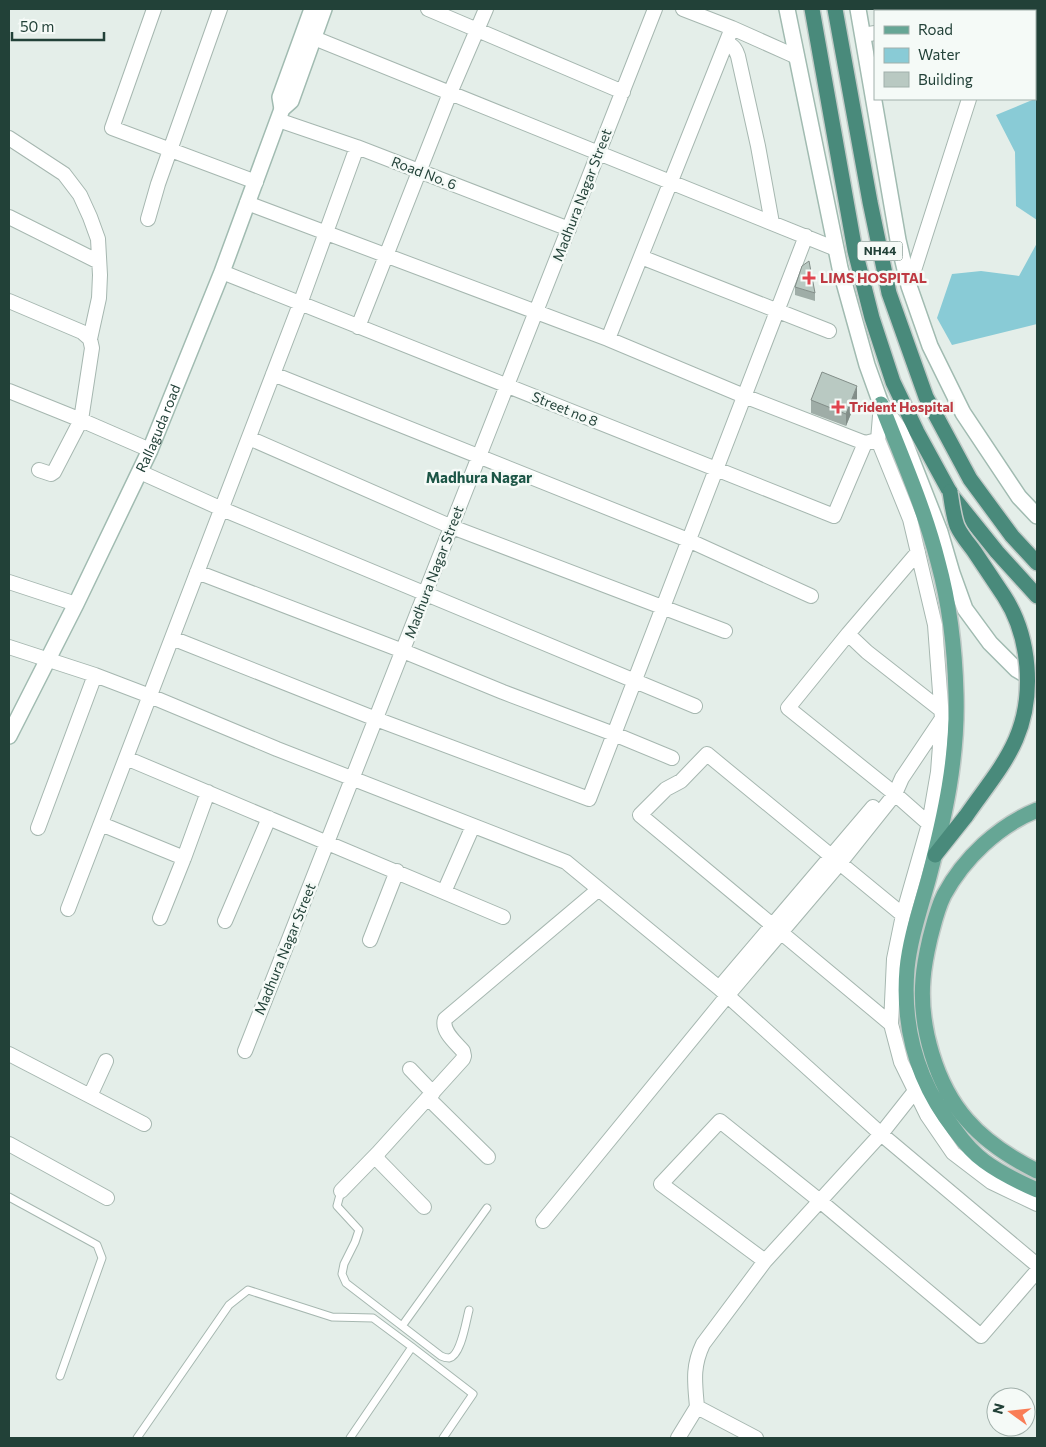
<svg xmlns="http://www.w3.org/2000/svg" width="1046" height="1447" viewBox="0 0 1046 1447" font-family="Commissioner,sans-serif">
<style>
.water{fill:#89cbd6}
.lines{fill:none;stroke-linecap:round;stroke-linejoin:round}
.service-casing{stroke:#a6b7b0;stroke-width:9}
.minor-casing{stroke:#a6b7b0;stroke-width:16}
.secondary-casing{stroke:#a1bbb1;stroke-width:18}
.primary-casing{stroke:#c1cac7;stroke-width:18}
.trunk-casing{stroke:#c1cac7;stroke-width:18}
.service{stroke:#fff;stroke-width:7}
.minor{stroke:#fff;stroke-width:14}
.secondary{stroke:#fff;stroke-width:15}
.primary{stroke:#66a695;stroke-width:15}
.trunk{stroke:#498a7b;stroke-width:15}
.trunk-bridge-casing{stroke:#c1cac7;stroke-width:18;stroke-linecap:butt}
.trunk-bridge{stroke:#498a7b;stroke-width:15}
.wall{fill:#9fada7}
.shaded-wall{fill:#828d88}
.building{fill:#b9c9c2;stroke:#828d88}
.health-dot{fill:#e0444e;stroke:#f5faf7;stroke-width:2}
.labels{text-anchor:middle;stroke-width:5;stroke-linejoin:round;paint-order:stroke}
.shield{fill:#f5faf7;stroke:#617871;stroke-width:1}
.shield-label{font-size:12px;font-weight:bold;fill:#224138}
.street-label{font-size:14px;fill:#224138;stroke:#f5faf7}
.health-label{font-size:14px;font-weight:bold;fill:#be3a42;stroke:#f5faf7;text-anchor:start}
.neighbourhood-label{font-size:15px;font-weight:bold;fill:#1c5546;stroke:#f5faf7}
</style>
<rect width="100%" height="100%" fill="#e4eee9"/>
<path class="water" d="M1037,98V220L1016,206L1015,152L996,115Z
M1037,243V324L952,345L937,318L952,274L981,271L1019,276Z"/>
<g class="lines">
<defs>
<path id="service" d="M341,1191L337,1206L359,1230L355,1242L344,1264L342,1274L346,1283L402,1326L487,1208
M9,1197L97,1245L102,1258L60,1376
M402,1326L441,1356C443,1357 446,1358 449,1358C461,1356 466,1321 469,1310
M137,1438L229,1305L248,1290L332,1317L373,1318L412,1347L473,1394L443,1438
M350,1438L412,1347"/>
<path id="minor" d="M154,9L112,128L256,182
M428,9L623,92
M683,9L732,28L797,57
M964,11L975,9
M863,35L875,33
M314,38L836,249
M727,43C734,46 736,50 738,56L758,146L772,223
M1035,54H1037
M278,120L357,147L569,229
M9,138L64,174L80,195L90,217L98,239L100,275L99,298L90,339
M247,203L608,339L744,396L865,443L873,441
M9,217L99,262
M148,219L158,184L220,9
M641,257L829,331
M222,272L834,516L865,443
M909,286L969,99
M9,301L82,332L90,339L92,348L81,420L150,450
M358,327L450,93L486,9
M608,339L732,28
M273,374L688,540L811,596
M9,391L81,420L54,472L51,474L39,470
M881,404L878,440L910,519L935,625L942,719L938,772L929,824L903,915L894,959L891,1024L901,1062L927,1115L953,1153L991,1182L1037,1204
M249,438L452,527L725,631
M140,472L222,509L695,706
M918,552L848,634L788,708L895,794L929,824
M197,572L403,651L503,692L614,734L672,758
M9,582L76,604
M848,634L867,652L941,710
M172,638L376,719L589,799L806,236
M9,647L95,675L150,696L277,749L566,862L719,988L881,1134L1037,1265
M126,758L503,917
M101,824L184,858L208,792
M38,828L95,675
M444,892L473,826
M68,909L300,304L357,147
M160,918L184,858
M225,921L269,818
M370,940L397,871
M719,988L873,807
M891,1024L640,815L666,789L681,781L707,754L903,915
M245,1051L655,9
M9,1054L144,1124
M410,1069L433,1093
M90,1096L106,1061
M428,1098L488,1157
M9,1144L107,1198
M341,1191L378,1153
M424,1207L380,1162L377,1157L378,1153L463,1059L464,1056L463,1051C456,1043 441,1031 445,1019L599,889
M543,1221L727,996L840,863L895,794L902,778L941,720
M765,1261L661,1184L720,1121L820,1201L981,1336L1037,1271
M678,1438L697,1407
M756,1438L697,1407C695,1383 692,1367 703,1344L765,1261L881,1134L915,1091"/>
<g id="secondary">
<path d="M787,9L840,268L867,365L881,404L900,430L940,532L952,573L965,609L990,643L1016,669L1037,682"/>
<path d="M858,9L898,240L909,286L930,346L963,413L1019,497L1037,516"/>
<path d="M282,109L280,97L312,9"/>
<path id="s1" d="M9,736L76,604L150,450L222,272L282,109L291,101L324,9"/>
</g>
<path id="primary" d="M881,404C901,456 924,507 938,562C949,602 955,652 956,694C958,757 945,816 929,877C921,907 910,938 907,969C902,1029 918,1083 955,1130C963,1141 973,1153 984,1161C1000,1173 1019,1182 1037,1190
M1037,810C998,826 964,858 944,895C937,909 934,923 930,938C927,951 924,965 923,979C919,1026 936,1085 967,1120C986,1142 1011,1158 1037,1171"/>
<path id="trunk" d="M812,9L855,251L872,318L893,382L917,432L952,496L997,552L1037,596
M835,9L870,202L889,293L926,397L970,479L1012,536L1037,563
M935,855L966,816"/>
</defs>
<use href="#service" class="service-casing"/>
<use href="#minor" class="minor-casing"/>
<use href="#secondary" class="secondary-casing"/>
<use href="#primary" class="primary-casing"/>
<use href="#trunk" class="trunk-casing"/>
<use href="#service" class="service"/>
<use href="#minor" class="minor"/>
<use href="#secondary" class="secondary"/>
<use href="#primary" class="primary"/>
<use href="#trunk" class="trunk"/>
<defs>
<path id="trunk-bridge" d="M950,492C952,503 953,515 957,526C961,535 968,543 974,551C984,566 994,581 1004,596C1030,636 1035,695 1016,739C1004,767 983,791 966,816"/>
</defs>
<use href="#trunk-bridge" class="trunk-bridge-casing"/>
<use href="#trunk-bridge" class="trunk-bridge"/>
</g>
<path class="wall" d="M795,287L815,293V301L795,295Z
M857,399L846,426L811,413V400Z"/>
<path class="shaded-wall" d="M857,386V399L846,426V414Z"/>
<path class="building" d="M809,261L815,293L795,287L802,266Z
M822,372L857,386L846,414L811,400Z"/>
<g class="health-dot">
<path d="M806.5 270.5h5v5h5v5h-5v5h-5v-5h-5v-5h5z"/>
<path d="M835.5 399.5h5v5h5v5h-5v5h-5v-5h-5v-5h5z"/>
</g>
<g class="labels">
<rect class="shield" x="857.5" y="241.5" width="45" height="19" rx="4"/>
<g class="shield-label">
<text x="880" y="255">NH44</text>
</g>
<g class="street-label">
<text transform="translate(424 173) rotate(21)" y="5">Road No. 6</text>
<text transform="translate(582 195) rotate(-69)" y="5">Madhura Nagar Street</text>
<text transform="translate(565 409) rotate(22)" y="5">Street no 8</text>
<text dy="5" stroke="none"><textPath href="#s1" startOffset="342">Rallaguda road</textPath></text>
<text transform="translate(434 572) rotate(-69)" y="5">Madhura Nagar Street</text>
<text transform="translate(285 949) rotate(-68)" y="5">Madhura Nagar Street</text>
</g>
<g class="health-label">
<text x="820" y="283">LIMS HOSPITAL</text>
<text x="849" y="412">Trident Hospital</text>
</g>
<g class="neighbourhood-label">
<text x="479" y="483">Madhura Nagar</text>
</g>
</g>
<rect width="1046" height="1447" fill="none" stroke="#224138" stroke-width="20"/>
<rect x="874" y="10" width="162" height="90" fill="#f5faf7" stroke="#a1b0ab"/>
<rect x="884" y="26" width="25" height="8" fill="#66a695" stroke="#a1b0ab"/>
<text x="918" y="35" font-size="15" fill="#224138">Road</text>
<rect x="884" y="48" width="25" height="15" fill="#89cbd6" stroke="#a1b0ab"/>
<text x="918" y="60" font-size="15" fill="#224138">Water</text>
<rect x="884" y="72" width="25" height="15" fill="#b9c9c2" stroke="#a1b0ab"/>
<text x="918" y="85" font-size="15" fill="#224138">Building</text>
<g transform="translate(1011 1412) rotate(285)"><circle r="24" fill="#f5faf7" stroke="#a1b0ab"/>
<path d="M0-4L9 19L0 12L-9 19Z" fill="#f97d56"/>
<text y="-8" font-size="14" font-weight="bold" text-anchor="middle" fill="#224138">N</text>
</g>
<path d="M12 32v8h92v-8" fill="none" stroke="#224138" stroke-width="2.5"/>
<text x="20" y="32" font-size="15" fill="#224138" stroke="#f5faf7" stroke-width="4" paint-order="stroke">50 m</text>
</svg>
